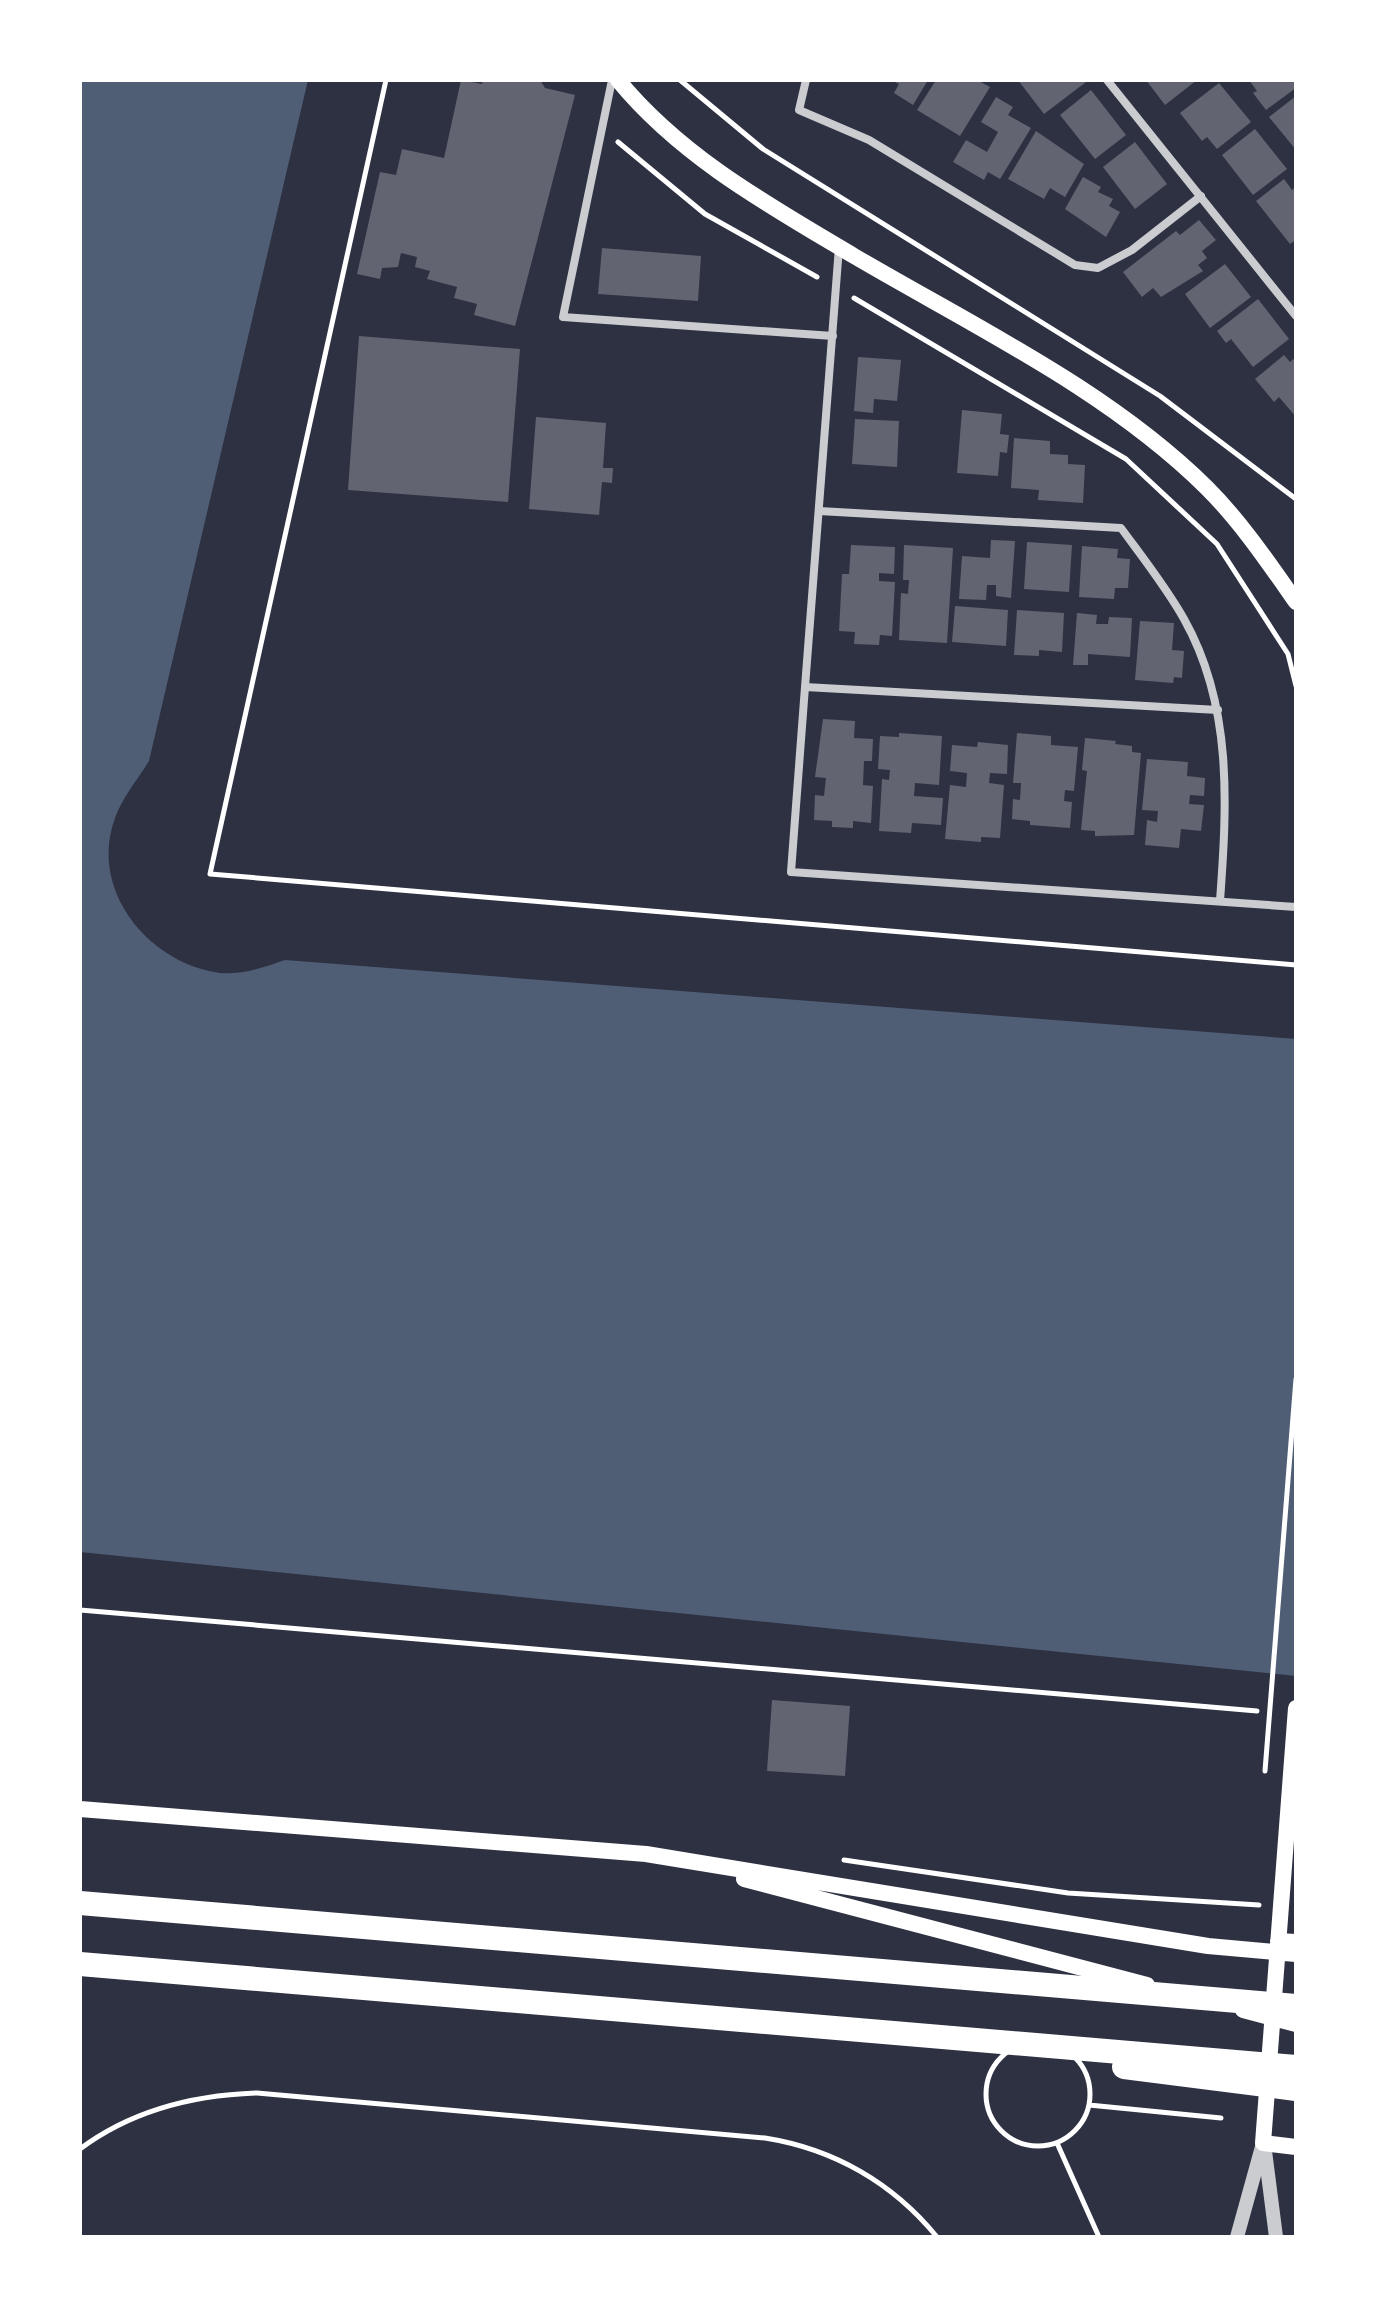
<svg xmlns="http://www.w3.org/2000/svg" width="1376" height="2317" viewBox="0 0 1376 2317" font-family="'Space Grotesk',sans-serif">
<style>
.water{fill:#4f5d75}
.building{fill:#626471}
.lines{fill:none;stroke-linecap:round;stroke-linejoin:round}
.path{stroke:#fff;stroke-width:5}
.minor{stroke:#caccd0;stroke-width:8}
.tertiary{stroke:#caccd0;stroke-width:14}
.secondary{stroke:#fff;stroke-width:16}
.motorway{stroke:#fff;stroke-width:24}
</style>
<rect width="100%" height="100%" fill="#2d3142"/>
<path class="water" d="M80,80H308L149,761C138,779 122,798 115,818C88,891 150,964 220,973C242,975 265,967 285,960L1296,1039V1676L80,1552Z"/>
<path class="building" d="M461,80L482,84L483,80H540L545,88L575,95L515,326L474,315L477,304L454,298L457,287L427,279L430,271L415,267L417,257L401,253L398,267L382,268L380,279L357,274L380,172L396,175L402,149L444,158Z
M891,80H928L913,105L894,93L899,84Z
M936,80H977L990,87L960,136L917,110Z
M1018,80H1085L1086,82L1044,114Z
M1146,80H1197L1165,105Z
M1249,80H1296V88L1266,110L1253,93L1257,91Z
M1219,83L1251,122L1217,149L1207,137L1202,141L1180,113Z
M1091,90L1126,135L1095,159L1060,115Z
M1296,96V150L1269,117Z
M996,97L1013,107L1008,115L1031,128L1000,179L988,172L984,180L953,162L966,140L987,152L998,132L981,122Z
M1255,129L1287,169L1253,195L1222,155Z
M1036,131L1084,164L1065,197L1050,188L1044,199L1008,179Z
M1135,142L1167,184L1135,209L1103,167Z
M1083,177L1101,187L1098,192L1113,199L1109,206L1120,212L1106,237L1065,209Z
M1284,179L1292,190L1296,187V240L1290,244L1256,201Z
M1199,220L1216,240L1202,251L1207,258L1198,265L1203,271L1161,297L1153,288L1142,297L1123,272L1176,231L1180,235Z
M602,248L701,256L698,301L598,294Z
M1225,264L1251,297L1210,328L1185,294Z
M1258,299L1289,339L1253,367L1231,339L1226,343L1217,331Z
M359,336L520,349L508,502L348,490Z
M1284,355L1290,362L1296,357V417L1279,397L1274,402L1255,379Z
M858,357L901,360L897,401L874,399L873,413L854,411Z
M962,410L1002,414L1000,434L1009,435L1007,453L1000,452L998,476L957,473Z
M536,417L606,423L603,468H613L612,483L602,482L599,515L529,509Z
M855,419L899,421L897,467L852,464Z
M1014,438L1050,441V454L1068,455V464L1085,465L1083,503L1038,500L1039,490L1011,488Z
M991,540L1015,541L1011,598L996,596V585H987L986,600L959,599L962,556L990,558Z
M1027,542L1072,545L1069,592L1024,589Z
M851,545L895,547L894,574L879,573V581L895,582L892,636L880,635L879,645L854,644L855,632L839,631L842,574H849Z
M904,545L953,548L947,643L899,640L901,593L908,594L909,580H903Z
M1082,546L1118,549L1117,558L1130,559L1128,588H1115L1114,599L1079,597Z
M955,606L1008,610L1006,646L952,642Z
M1017,610L1064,613L1062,652L1039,650V656L1014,655Z
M1077,613L1097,615L1096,624H1108L1109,617L1132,618L1130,657L1088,654V665H1073Z
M1140,621L1174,623L1172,650L1184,651L1182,678L1174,677L1173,683L1135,680Z
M823,719L855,721L854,738L873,739L872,761H864L863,785L873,786L871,823L853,821V828L832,827V821L814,820L815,795L824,796L826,778L815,777Z
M899,733L942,736L939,785L915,783L914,796L943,798L941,825L912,823L911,833L879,831L882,779L889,780L890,770L878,769L880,736L899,737Z
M1017,733L1051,736V745L1078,747L1074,791L1065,790L1064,801L1072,802L1070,828L1030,825V821L1012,819L1013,799L1020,800L1021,783H1013Z
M1085,738L1116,741L1115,744L1132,746V752L1141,753L1134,835L1095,836V831L1081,830L1087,771L1082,770Z
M978,742L1008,745L1007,774L990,773L989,783L1004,785L1000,838L981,837V842L945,839L950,785L966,787L967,773L950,771L952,745L977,747Z
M1147,759L1188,762L1187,776L1205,778L1204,796L1190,795L1189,804L1204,805L1201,831L1181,829L1179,848L1145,845L1147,820L1157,822L1158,811L1142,810Z
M772,1700L850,1706L845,1776L767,1771Z"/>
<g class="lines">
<path class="path" d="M386,80L210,874L1296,965
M680,80L763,149L1160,396L1296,499
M618,142L705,214L817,277
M854,298L1126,459L1217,544L1288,654L1296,686
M80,1610L1257,1711
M1265,1771L1296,1379
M844,1860L1068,1893L1259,1905
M986 2094a52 52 0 1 1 104 0a52 52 0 1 1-104 0Z
M1089,2105L1221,2118
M1057,2143L1099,2237
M80,2149C131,2111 194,2095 257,2093L765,2138C834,2149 893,2183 937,2237"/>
<path class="minor" d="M612,80L563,317L833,336
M806,80L799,110L869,140L1075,265L1098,268L1132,250L1201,196
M1107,80L1296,316
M839,247L805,687L1218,710
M819,511L1121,528C1143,558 1166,587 1184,619C1233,706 1227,805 1220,901
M805,687L791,872L1296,907"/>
<path class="tertiary" d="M1265,2151L1276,2237
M1237,2237L1263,2143"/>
<path class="secondary" d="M618,80C681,157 770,206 854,256C973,326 1108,390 1207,488C1241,522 1268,562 1296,602
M1296,1708L1263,2143L1296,2147
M80,1809L646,1854L1208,1946L1296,1954
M744,1879L1147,1985
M1278,1941L1296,1942
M1243,2010L1296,2024"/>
<path class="motorway" d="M80,1903L1296,2006
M80,1964L1296,2067
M1124,2067L1296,2089"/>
</g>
<rect width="1376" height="2317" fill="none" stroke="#ffffff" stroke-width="164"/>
</svg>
